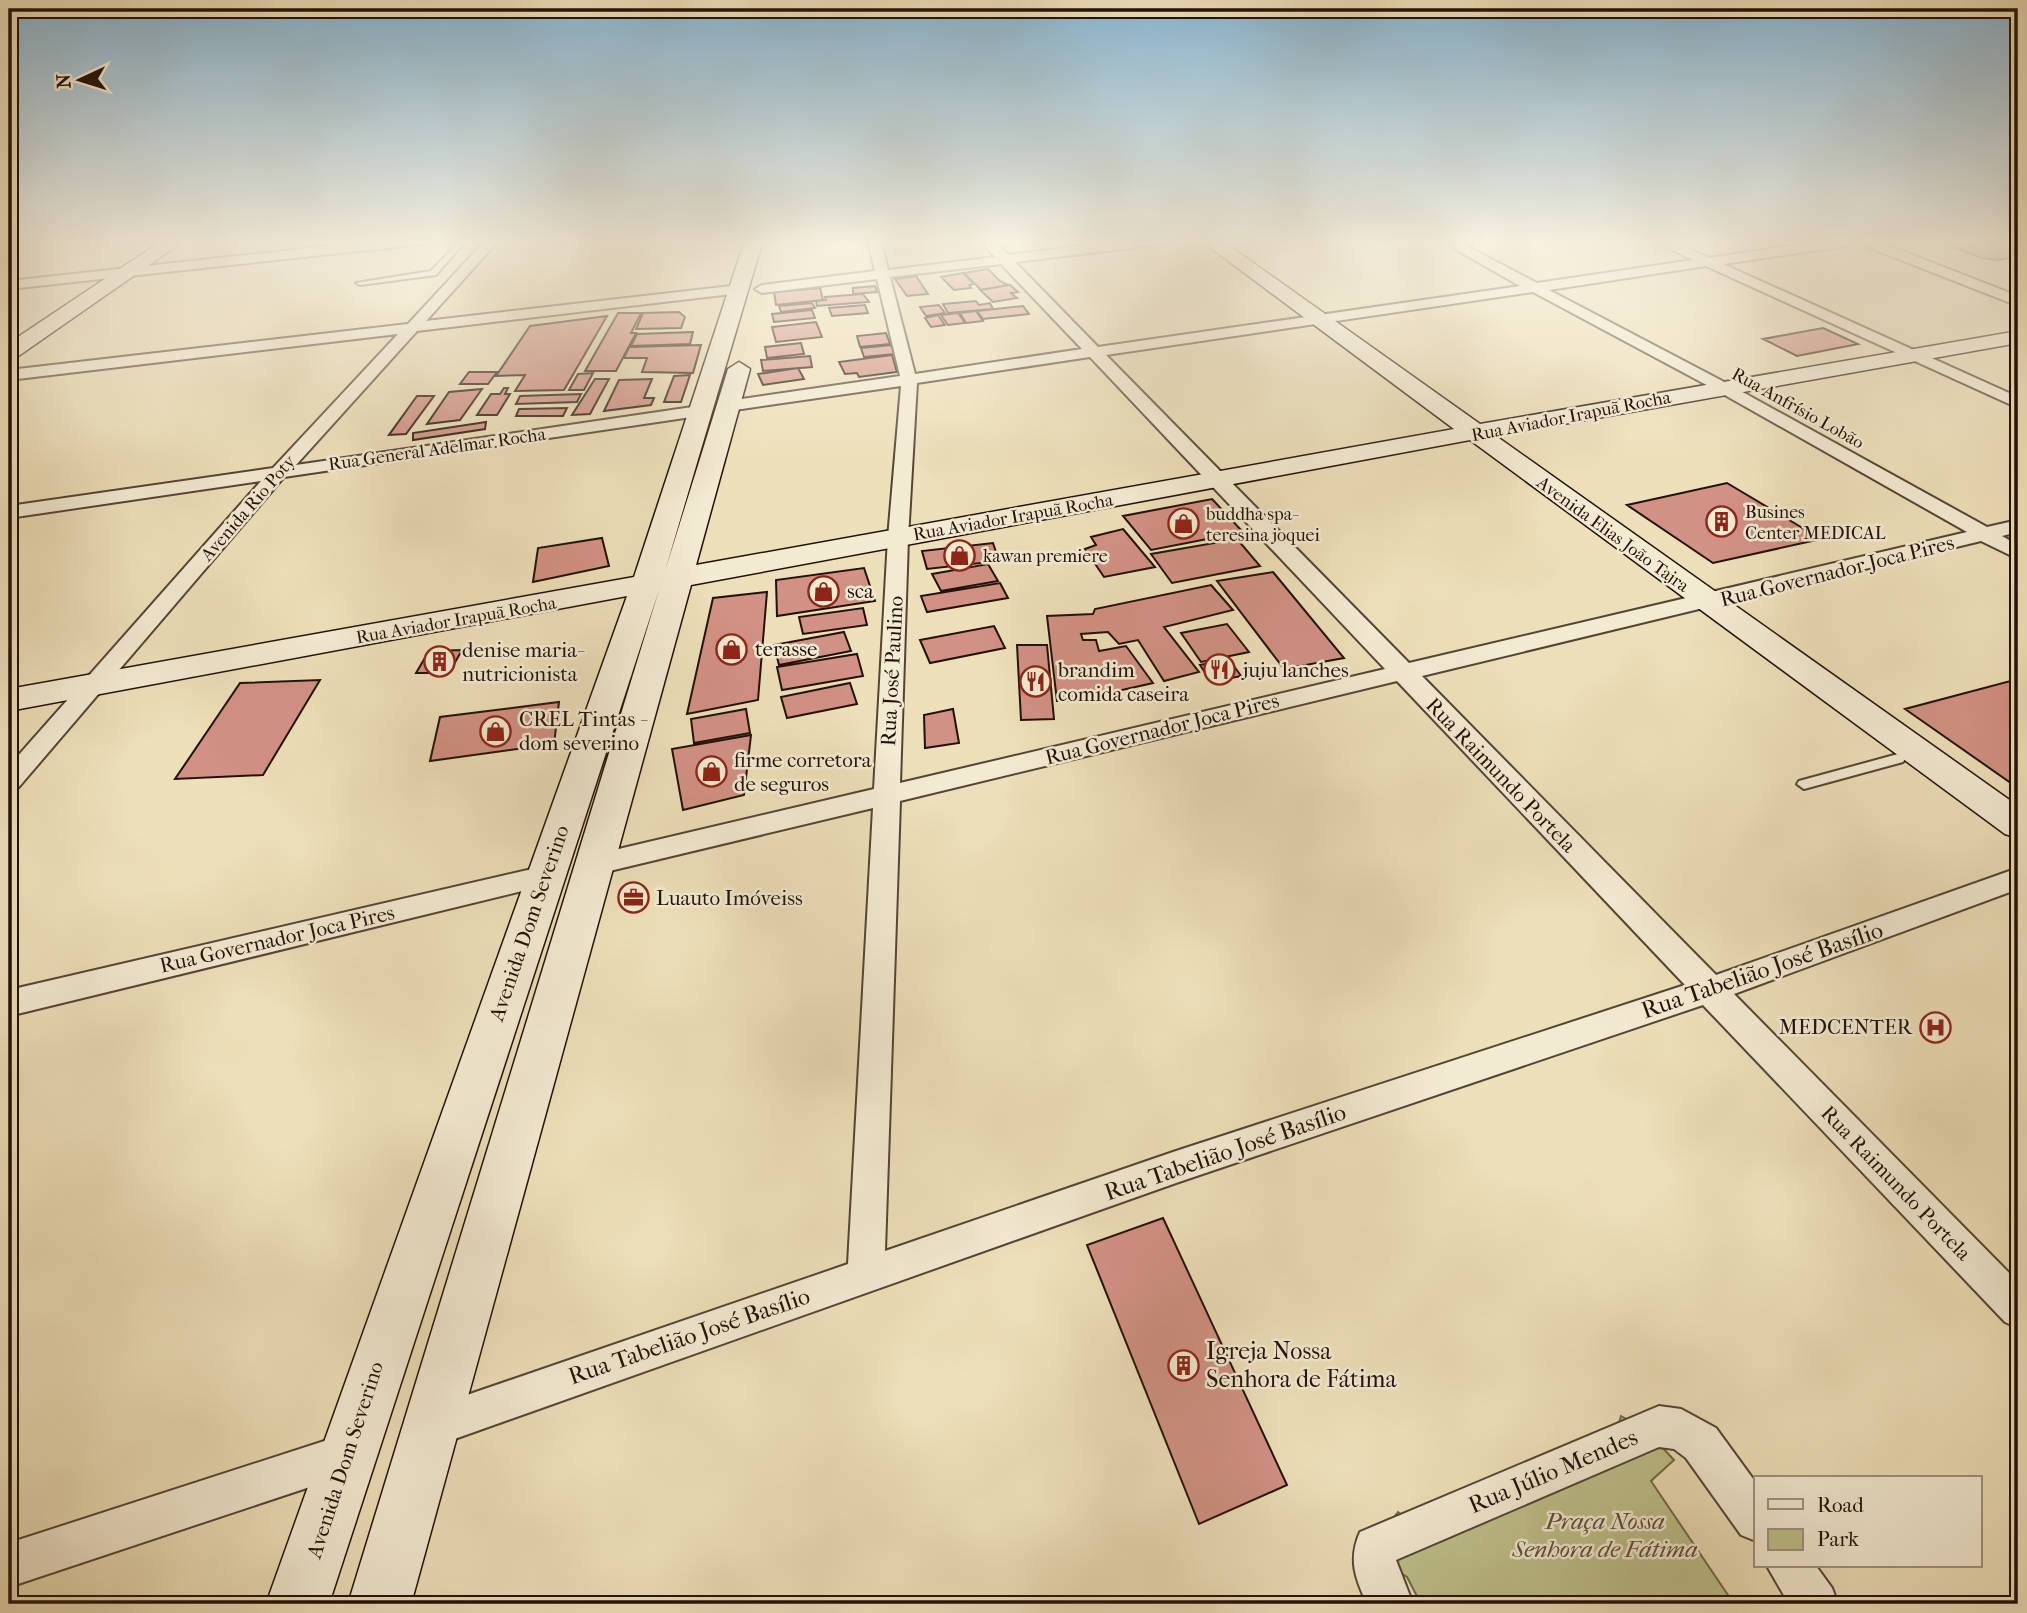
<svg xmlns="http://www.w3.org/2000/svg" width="2027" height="1613" viewBox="0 0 2027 1613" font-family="'IM FELL French Canon',serif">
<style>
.green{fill:#bec08b;stroke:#70684a;stroke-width:2}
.building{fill:#d19184;stroke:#221108;stroke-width:2}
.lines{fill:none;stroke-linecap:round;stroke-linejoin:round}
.lane-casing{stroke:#554434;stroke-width:4}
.street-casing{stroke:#554434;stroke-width:4}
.secondary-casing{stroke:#221108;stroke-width:3}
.lane{fill:#f3ead2;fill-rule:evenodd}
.street{fill:#f3ead2;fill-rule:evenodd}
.secondary{fill:#f3ead2;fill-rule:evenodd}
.labels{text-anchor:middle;stroke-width:5;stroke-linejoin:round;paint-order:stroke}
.far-street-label{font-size:18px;fill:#221108;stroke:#f3ead2}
.far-poi-label{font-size:18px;fill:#221108;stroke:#f3ead2;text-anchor:start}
.street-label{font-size:21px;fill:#221108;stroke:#f3ead2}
.poi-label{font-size:21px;fill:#221108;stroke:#f3ead2;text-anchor:start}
.near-street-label{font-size:24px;fill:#221108;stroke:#f3ead2}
.near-poi-label{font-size:24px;fill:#221108;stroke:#f3ead2;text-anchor:start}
.near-park-label{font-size:24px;font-style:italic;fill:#594e36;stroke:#f3ead2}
</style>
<rect width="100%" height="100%" fill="#eddfb9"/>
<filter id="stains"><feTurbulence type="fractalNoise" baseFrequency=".00286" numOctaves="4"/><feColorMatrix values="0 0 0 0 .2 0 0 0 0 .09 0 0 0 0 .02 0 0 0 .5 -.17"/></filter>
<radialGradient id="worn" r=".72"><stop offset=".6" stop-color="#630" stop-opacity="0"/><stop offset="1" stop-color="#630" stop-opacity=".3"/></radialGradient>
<path class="green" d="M1621,1416L1647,1431L1674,1460L1651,1481L1734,1604H1421L1407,1577L1384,1563L1382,1533L1398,1512L1437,1539L1611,1455Z"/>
<path class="building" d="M2018,240V257L1998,260L1982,258L1939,242Z
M988,269L1000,281L1008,285L981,290L964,273Z
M963,273L974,284L969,285L971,288L954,290L941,277Z
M916,276L928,294L907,296L895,279Z
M1010,285L1018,292L1011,293L1017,298L993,302L980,290Z
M875,286L877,292L853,294V288Z
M820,288L823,300L776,305L774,292Z
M863,294L869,302L817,306L816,301L826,300L825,297Z
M976,301L979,305L990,303L993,309L948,313L943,304Z
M812,303L815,308L781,312L779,306Z
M865,305L868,313L832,316L829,308Z
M939,305L945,313L926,316L920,307Z
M1023,306L1029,314L983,319L977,311Z
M812,310L815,318L774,322L772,314Z
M976,311L983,321L966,323L960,313Z
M679,312L685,317L681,328L636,329L643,313Z
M618,313H641L631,333H636L616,371H585Z
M958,313L965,323L948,325L941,315Z
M938,315L945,325L931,327L925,318Z
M607,316L564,390L515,391L525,375L496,376L530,326Z
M816,322L822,337L776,342L772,327Z
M1823,328L1858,344L1797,356L1763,339Z
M693,332L690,344L631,346L637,334Z
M886,333L890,344L860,347L857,336Z
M801,343L804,354L767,358L765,347Z
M701,345L693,373L642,372L647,358H624L629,347Z
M891,345L895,354L864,357L861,348Z
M892,355L897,372L859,377L857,373L845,374L839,362Z
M810,356L812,367L763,371L761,360Z
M798,368L804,379L763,385L758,374Z
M469,372H497L488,384H460Z
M593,373L584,390H569L578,374Z
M690,375L681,402H664L674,376Z
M595,379H609L590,414L572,415Z
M652,379L644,398H654L651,405L604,411L619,380Z
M504,388H508L505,394H510L497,415H477L491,394H500Z
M482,389L460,420L427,424L449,392Z
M581,394L577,402L516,404L520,396Z
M417,396H434L406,434L389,435Z
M567,408L563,416H516L519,409Z
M486,422L485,429L413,440V433Z
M1727,483L1821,539L1713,563L1627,505Z
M1212,499L1243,532L1151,550L1123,516Z
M1123,529L1155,567L1104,577L1085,549L1096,545L1091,537Z
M602,538L609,566L533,582L538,548Z
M1237,539L1260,566L1172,583L1151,554Z
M993,543L999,561L927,569L922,551Z
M988,564L998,581L941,591L932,574Z
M864,568L875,601L777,616L776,580Z
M1273,572L1344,658L1284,669L1217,581Z
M1000,583L1008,598L927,612L921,596Z
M1211,585L1233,610L1164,627L1199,672L1164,681L1138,640L1119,644L1108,632L1081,634L1083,640H1096L1099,651L1126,646L1153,683L1113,692L1115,700L1057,701L1047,616L1093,614L1095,609Z
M767,592L758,700L687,714L713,598Z
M863,608L867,625L803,634L799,617Z
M1227,624L1249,652L1201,662L1181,633Z
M994,626L1005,648L930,663L920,640Z
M844,632L851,651L779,665L774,645Z
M1017,645H1047L1054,719L1021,720Z
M462,650L449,673H416L429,651Z
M857,654L863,676L782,690L777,667Z
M1229,659L1241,676L1211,682L1200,665Z
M2018,679V788L1905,709Z
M320,680L263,775L175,779L240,683Z
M850,683L857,704L787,718L781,697Z
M559,702L554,744L430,761L440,717Z
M746,709L750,733L694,743L691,719Z
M953,709L959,743L925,748L924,715Z
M751,735L744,795L683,810L672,749Z
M1163,1218L1287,1485L1199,1524L1087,1245Z"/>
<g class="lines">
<defs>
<path id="lane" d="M458,243L463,244L436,275L360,285L356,283L431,271Z
M1898,754L1905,759L1903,762L1804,789L1797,784L1799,781Z"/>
<path id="street" d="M384,240H429L423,244L9,289V281Z
M455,240H468L460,248L454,244Z
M486,240H499L426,321L740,285L747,289L740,293L417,331L296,465L699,406L705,407L707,411L705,415L284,477L18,788L9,791V766L261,481L9,518V506L273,468L398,334L9,380V370L408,324Z
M868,240H881L888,270L995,257L980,240H994L1008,255L1128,240H1169L1163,244L1015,262L1098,347L1520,286L1439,240H1455L1537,283L1693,260L1653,240H1670L1709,258L1830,240H1874L2018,296V305L2013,304L1860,244L1723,264L2018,397V408L1706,266L1549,290L1728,384L1987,527L2018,520V532L2002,536L2018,545V559L1981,541L1422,676L1716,975L2018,868V889L1734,994L2018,1282V1328L2005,1322L1703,1005L1176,1183L432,1447L418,1441L412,1427L418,1413L432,1407L848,1264L873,808L593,875L583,872L579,865L583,858L593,855L874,789L888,538L901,386L728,411L720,406L728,401L900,376L877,279L762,293L755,289L762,285L875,271ZM1001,264L1082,349L915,374L890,277ZM1533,292L1716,390L1967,532L1409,663L1106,355ZM1090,357L1385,669L900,783L908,538L917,383ZM1397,681L1685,985L1176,1151L885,1251L900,801Z
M545,866L555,869L559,876L555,883L9,1016V990Z
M1659,1406L1681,1409L1716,1428L1756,1483V1541L1741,1535L1686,1458L1674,1449L1659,1447L1396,1560L1413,1604H1367C1355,1578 1348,1559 1360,1532Z
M346,1434L361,1440L367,1455L361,1470L9,1587V1543Z
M1767,1566H1816L1832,1588L1838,1604H1789Z"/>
<path id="secondary" d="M163,240H185L17,357L9,358V343Z
M745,240H763L665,571L728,369L739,362L750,369L696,565L1454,429L1200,240H1221L1480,424L2018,331V343L1496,436L2018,806V838L2005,834L1470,440L691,585L411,1604H348L659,590L329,1604H266L627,596L9,711V689L634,577Z"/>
</defs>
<use href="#lane" class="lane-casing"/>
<use href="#street" class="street-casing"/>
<use href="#secondary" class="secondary-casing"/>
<use href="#lane" class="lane"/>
<use href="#street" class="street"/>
<use href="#secondary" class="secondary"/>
</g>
<linearGradient id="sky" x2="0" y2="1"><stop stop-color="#89b7d4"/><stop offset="0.52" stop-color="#f7f1e0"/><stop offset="1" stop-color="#f7f1e0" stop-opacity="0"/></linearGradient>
<rect width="2027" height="466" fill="url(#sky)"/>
<defs>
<symbol id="building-ring" viewBox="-11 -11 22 22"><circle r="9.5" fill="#f3ead2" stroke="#8f2418" stroke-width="1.5"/><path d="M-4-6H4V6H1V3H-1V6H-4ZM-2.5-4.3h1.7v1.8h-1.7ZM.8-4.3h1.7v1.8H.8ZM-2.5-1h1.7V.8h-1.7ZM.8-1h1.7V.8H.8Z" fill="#8f2418"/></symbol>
<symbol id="shop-ring" viewBox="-11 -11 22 22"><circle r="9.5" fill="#f3ead2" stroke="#8f2418" stroke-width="1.5"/><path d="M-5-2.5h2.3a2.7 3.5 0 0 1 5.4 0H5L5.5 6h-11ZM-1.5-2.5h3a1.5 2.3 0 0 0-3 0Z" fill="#8f2418"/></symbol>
<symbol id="restaurant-ring" viewBox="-11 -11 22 22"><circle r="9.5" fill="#f3ead2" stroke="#8f2418" stroke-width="1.5"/><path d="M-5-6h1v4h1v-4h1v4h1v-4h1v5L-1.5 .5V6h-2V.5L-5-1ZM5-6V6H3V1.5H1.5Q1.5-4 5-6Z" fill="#8f2418"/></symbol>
<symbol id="office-ring" viewBox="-11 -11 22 22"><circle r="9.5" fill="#f3ead2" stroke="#8f2418" stroke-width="1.5"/><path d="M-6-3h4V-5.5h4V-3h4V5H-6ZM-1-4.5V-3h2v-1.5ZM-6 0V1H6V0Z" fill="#8f2418"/></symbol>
<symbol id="hospital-ring" viewBox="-11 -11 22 22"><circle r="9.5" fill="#f3ead2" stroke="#8f2418" stroke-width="1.5"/><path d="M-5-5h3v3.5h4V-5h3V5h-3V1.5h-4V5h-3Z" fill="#8f2418"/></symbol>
</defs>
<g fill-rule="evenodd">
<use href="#building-ring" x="1704" y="504" width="35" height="35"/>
<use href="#shop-ring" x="1166" y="506" width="35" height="35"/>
<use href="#shop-ring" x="942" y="538" width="35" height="35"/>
<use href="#shop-ring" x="806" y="574" width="35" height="35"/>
<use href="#shop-ring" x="714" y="632" width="35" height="35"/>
<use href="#building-ring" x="422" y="644" width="35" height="35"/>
<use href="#restaurant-ring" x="1202" y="652" width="35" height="35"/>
<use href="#restaurant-ring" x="1018" y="664" width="35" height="35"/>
<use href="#shop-ring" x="478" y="714" width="35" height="35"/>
<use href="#shop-ring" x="694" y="754" width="35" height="35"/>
<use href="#office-ring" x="616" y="880" width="35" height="35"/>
<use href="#hospital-ring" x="1918" y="1010" width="35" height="35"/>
<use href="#building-ring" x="1166" y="1348" width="35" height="35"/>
</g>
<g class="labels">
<g class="far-street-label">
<text transform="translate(1798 408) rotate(29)" y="6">Rua Anfrísio Lobão</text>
<text transform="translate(1571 416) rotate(-11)" y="6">Rua Aviador Irapuã Rocha</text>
<text transform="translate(437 449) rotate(-8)" y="6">Rua General Adelmar Rocha</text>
<text transform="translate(248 508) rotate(-49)" y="6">Avenida Rio Poty</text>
<text transform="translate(1013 517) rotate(-10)" y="6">Rua Aviador Irapuã Rocha</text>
<text transform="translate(1613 534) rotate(36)" y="6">Avenida Elias João Tajra</text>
<text transform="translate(456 620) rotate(-10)" y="6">Rua Aviador Irapuã Rocha</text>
</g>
<g class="far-poi-label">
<text x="1745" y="518">Busines<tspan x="1745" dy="21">Center MEDICAL</tspan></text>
<text x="1206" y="520">buddha spa-<tspan x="1206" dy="21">teresina joquei</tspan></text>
<text x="983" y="562">kawan premiere</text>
</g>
<g class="street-label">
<text transform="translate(1837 571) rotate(-14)" y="7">Rua Governador Joca Pires</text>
<text transform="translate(892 671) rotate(-87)" y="7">Rua José Paulino</text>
<text transform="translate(1162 729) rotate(-14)" y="7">Rua Governador Joca Pires</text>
<text transform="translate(1501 775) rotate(46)" y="7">Rua Raimundo Portela</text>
<text transform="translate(529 923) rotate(-71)" y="7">Avenida Dom Severino</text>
<text transform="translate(277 939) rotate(-13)" y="7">Rua Governador Joca Pires</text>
<text transform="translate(1896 1183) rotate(46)" y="7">Rua Raimundo Portela</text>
<text transform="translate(345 1460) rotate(-72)" y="7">Avenida Dom Severino</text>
</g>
<g class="poi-label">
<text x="847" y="598">sca</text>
<text x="755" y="656">terasse</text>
<text x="462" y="657">denise maria-<tspan x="462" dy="24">nutricionista</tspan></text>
<text x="1058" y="677">brandim<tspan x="1058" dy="24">comida caseira</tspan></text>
<text x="1243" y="677">juju lanches</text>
<text x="519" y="726">CREL Tintas -<tspan x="519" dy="24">dom severino</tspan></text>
<text x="734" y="767">firme corretora<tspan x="734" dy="24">de seguros</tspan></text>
<text x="656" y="905">Luauto Imóveiss</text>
<text x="1912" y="1034" text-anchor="end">MEDCENTER</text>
</g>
<g class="near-street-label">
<text transform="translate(1762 970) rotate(-19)" y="8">Rua Tabelião José Basílio</text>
<text transform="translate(1225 1152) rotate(-19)" y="8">Rua Tabelião José Basílio</text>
<text transform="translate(689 1336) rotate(-19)" y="8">Rua Tabelião José Basílio</text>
<text transform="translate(1553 1471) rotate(-23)" y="8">Rua Júlio Mendes</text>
</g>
<g class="near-poi-label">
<text x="1206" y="1359">Igreja Nossa<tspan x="1206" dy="28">Senhora de Fátima</tspan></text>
</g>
<g class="near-park-label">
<text x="1605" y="1529">Praça Nossa<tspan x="1605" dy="28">Senhora de Fátima</tspan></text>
</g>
</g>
<rect width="2027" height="1613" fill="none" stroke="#eddfb9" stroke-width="35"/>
<rect x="10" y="10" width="2006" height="1592" fill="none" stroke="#221108" stroke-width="3.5"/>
<rect x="18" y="18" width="1992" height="1578" fill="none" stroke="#221108" stroke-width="2"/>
<rect x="1754" y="1476" width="228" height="91" fill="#f3ead2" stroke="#9f9381" stroke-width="2"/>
<rect x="1768" y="1499" width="35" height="10" fill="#f3ead2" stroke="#9f9381" stroke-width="2"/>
<text x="1817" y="1512" font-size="21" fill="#221108">Road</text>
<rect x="1768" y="1529" width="35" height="21" fill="#bec08b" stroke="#9f9381" stroke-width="2"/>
<text x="1817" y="1546" font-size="21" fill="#221108">Park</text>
<g transform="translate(80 80) rotate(266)" stroke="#f3ead2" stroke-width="5" paint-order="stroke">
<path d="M0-5L12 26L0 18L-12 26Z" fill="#221108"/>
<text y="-10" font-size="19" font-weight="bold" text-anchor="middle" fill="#221108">N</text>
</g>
<rect width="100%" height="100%" filter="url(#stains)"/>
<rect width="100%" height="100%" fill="url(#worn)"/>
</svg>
